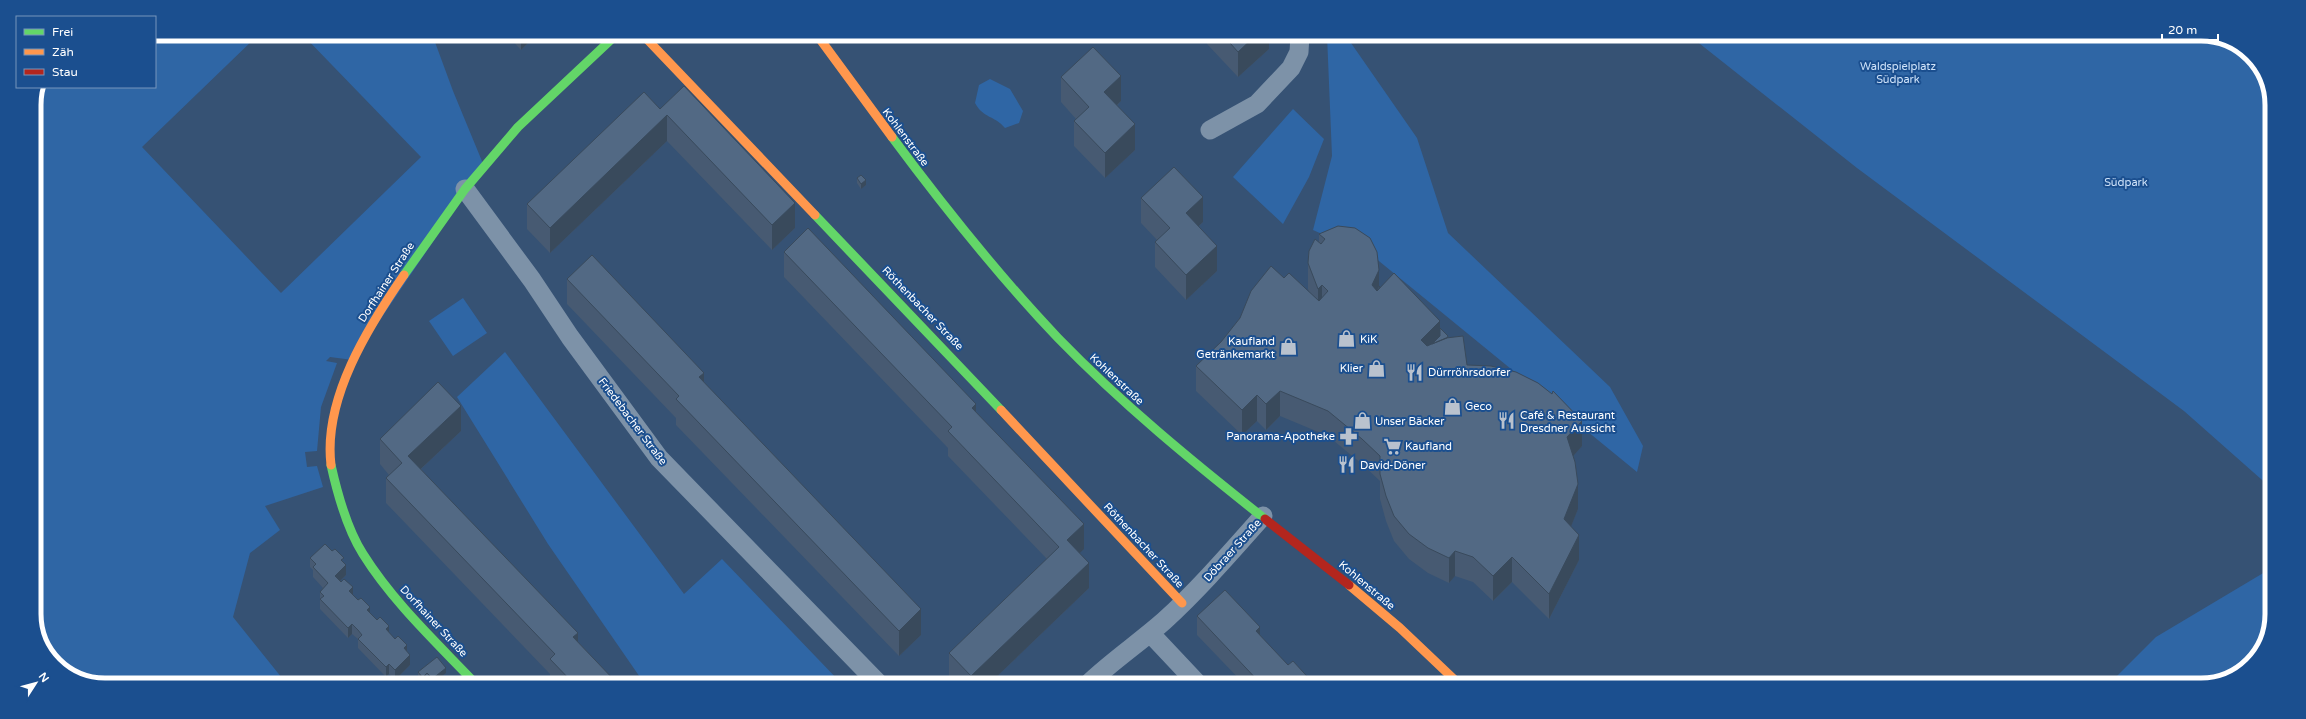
<svg xmlns="http://www.w3.org/2000/svg" width="2306" height="719" viewBox="0 0 2306 719" font-family="'Varela Round',sans-serif">
<style>
.green{fill:#2f66a5}
.lines{fill:none;stroke-linecap:round;stroke-linejoin:round}
.street{stroke:#7d92a8;stroke-width:19}
.fast{stroke:#63d668;stroke-width:9}
.slow{stroke:#ff974d;stroke-width:9}
.jam{stroke:#b3261e;stroke-width:9}
.wall{fill:#475a72}
.shaded-wall{fill:#394a5c}
.building{fill:#526984;stroke:#394a5c}
.labels{text-anchor:middle;stroke-width:4;stroke-linejoin:round;paint-order:stroke}
.park-label{font-size:11px;fill:#cfe3fa;stroke:#1b4f8f}
.street-label{font-size:11px;fill:#fff;stroke:#1b4f8f}
.poi-label{font-size:11px;fill:#fff;stroke:#1b4f8f;text-anchor:start}
.rim{fill:none;stroke:#fff;stroke-width:5}
</style>
<rect width="100%" height="100%" fill="#365274"/>
<path class="green" d="M155,34H259L142,147L281,293L421,157L302,34H432L453,91L484,166L353,360L330,357L326,361L337,363L321,407L317,451L305,452L307,467L317,466L323,487L265,506L280,530L250,553L233,617L286,683H86L51,661L34,619V104L38,87H155Z
M1327,35H1355L1351,43L1417,138L1448,233L1610,387L1643,446L1637,472L1374,257L1313,230L1332,156Z
M1690,36H2220L2255,58L2272,100L2270,487L2184,411L1857,168Z
M990,79L1010,89L1023,111L1019,123L1005,128C994,115 984,119 975,103L979,85Z
M1293,109L1324,139L1309,177L1283,224L1233,177Z
M463,298L487,333L453,356L429,321Z
M505,352L684,594L722,559L841,683H644L548,544L457,397Z
M2270,569V633L2244,671L2202,685H2108L2156,637Z"/>
<g class="lines">
<path class="street" d="M1210,130L1257,104L1291,68L1299,52L1300,35
M465,189L532,280L570,337L659,458L878,683
M1150,633L1198,684
M1088,684C1112,661 1139,643 1164,621C1199,589 1231,552 1263,516"/>
<path class="fast" d="M892,137C944,207 998,275 1058,338C1122,404 1193,462 1265,519
M815,215L1001,410
M404,275L465,189L518,127L616,35
M331,465C337,492 347,529 363,554C393,602 436,642 475,683"/>
<path class="slow" d="M643,35L815,215
M817,35L892,137
M1001,410L1182,603
M331,465C323,399 368,327 404,275
M1349,585L1400,628L1459,684"/>
<path class="jam" d="M1265,519L1349,585"/>
</g>
<path class="wall" d="M506,34H537L521,50Z
M1207,35H1269V49L1238,77L1207,44Z
M1061,77L1121,101L1117,106L1135,150L1105,178L1074,146V121L1076,119L1061,102Z
M660,109L795,228L772,250L667,141L550,253L527,229V204Z
M857,178L866,185L861,189L857,183Z
M1141,198L1203,222L1199,226L1217,271L1186,300L1155,267V242L1157,240L1141,223Z
M1319,234L1380,287L1440,328L1448,337L1467,365L1582,446L1573,456L1578,509L1571,526L1579,560L1549,619L1512,582L1493,601L1473,582L1455,576L1449,583L1428,573L1409,559L1394,541L1386,521L1380,499V481L1362,464L1328,436L1280,416L1266,430L1257,421L1242,435L1196,391V366L1221,342L1284,278L1309,292L1308,289V263L1319,242Z
M784,252L976,412L1084,549L1079,553L1089,588L989,684H954L949,678V653L1047,559L948,456V448L784,277Z
M567,279L704,382L921,635L899,656L676,425V418L567,304Z
M461,431L421,469L578,642L617,683H550V674L386,503V478L389,475L380,464V439Z
M310,558L344,562L346,575L340,581L407,652L410,665L395,680L389,674L386,677L358,648V639L352,634L348,638L320,609V592L323,588L313,577V570L310,567Z
M1197,616L1260,636L1288,665L1314,684H1244L1197,635Z
M418,672L446,673L435,681L420,680L418,677Z"/>
<path class="shaded-wall" d="M522,34H537L521,50V36Z
M1256,35H1269V49L1238,77V52Z
M1121,76V101L1104,118V92Z
M667,115V141L550,253V228Z
M1135,124V150L1105,178V153Z
M866,180V185L861,189V184Z
M1203,197V222L1186,238V213Z
M795,203V228L772,250V225Z
M1217,246V271L1186,300V275Z
M1379,270V296L1372,285Z
M1322,285V310L1318,314V289Z
M1440,321V345L1448,336V346L1426,360L1421,340Z
M704,373V398L699,377Z
M1280,391V416L1266,430V404Z
M1257,395V421L1242,435V410Z
M976,404V429L972,408Z
M461,406V431L408,481V456Z
M1582,421V446L1567,463V437Z
M1578,484V509L1564,544V519Z
M1084,524V549L1067,565V540Z
M1579,535V560L1549,619V594Z
M1455,551V576L1449,583V558Z
M1512,557V582L1493,601V576Z
M1089,563V588L989,684H971V676Z
M346,565V575L335,586V576Z
M353,587V597L349,591Z
M370,607V617L367,610Z
M921,609V635L899,656V631Z
M352,624V634L348,638V628Z
M389,626V636L386,629Z
M1260,627V645L1256,631Z
M578,633V658L573,637Z
M407,645V655L404,648Z
M410,655V665L395,680V670Z
M389,664V674L386,677V667Z
M446,668V673L433,683L432,679Z"/>
<path class="building" d="M1223,35H1256L1238,52Z
M1093,47L1121,76L1104,92L1135,124L1105,153L1074,121L1089,107L1061,77Z
M684,86L795,203L772,225L667,115L550,228L527,204L644,92L660,109Z
M1174,167L1203,197L1186,213L1217,246L1186,275L1155,242L1170,228L1141,198Z
M861,175L866,180L861,184L857,178Z
M1338,226L1355,228L1370,238L1377,252L1379,270L1372,285L1377,291L1394,273L1440,321L1421,340L1427,346L1446,338L1463,336L1467,365L1491,366L1516,372L1538,383L1552,394L1553,391L1582,421L1567,437L1575,462L1578,484L1564,519L1579,535L1549,594L1512,557L1493,576L1473,557L1455,551L1449,558L1428,548L1409,534L1394,516L1386,496L1380,474V456L1362,439L1328,411L1280,391L1266,404L1257,395L1242,410L1196,366L1221,342L1240,318L1251,291L1271,266L1284,278L1289,273L1319,301L1328,291L1322,285L1318,289L1308,263L1309,251L1315,239L1321,244L1325,239L1319,234Z
M808,228L976,404L972,408L1084,524L1067,540L1089,563L971,676L949,653L1059,547L948,431L952,427L784,252Z
M592,255L704,373L699,377L921,609L899,631L676,399L679,396L567,279Z
M1379,286L1380,287L1377,291V290Z
M1440,328L1448,336L1447,338L1432,344L1440,336Z
M438,382L461,406L408,456L578,633L573,637L617,683H573L550,659L555,654L386,478L402,463L380,439Z
M325,544L332,551L335,549L344,558L341,560L346,565L335,576L341,582L344,579L353,587L349,591L358,600L361,598L370,607L367,610L377,620L380,617L389,626L386,629L395,639L398,636L407,645L404,648L410,655L395,670L389,664L386,667L358,639L362,635L358,630L352,624L348,628L320,599L324,596L320,592L328,583L313,567L316,564L310,558Z
M1225,590L1260,627L1256,631L1288,665L1293,661L1314,684H1261L1197,616Z
M437,657L446,668L432,679L427,673L423,678L418,672Z
M427,673L437,683H417Z"/>
<defs>
<symbol id="shop-bare" viewBox="-9 -9 18 18"><path d="M-5-2.5h2.3a2.7 3.5 0 0 1 5.4 0H5L5.5 6h-11ZM-1.5-2.5h3a1.5 2.3 0 0 0-3 0Z" fill="#b9c2ce" stroke="#1b4f8f" stroke-width="2.5" paint-order="stroke"/></symbol>
<symbol id="restaurant-bare" viewBox="-9 -9 18 18"><path d="M-5-6h1v4h1v-4h1v4h1v-4h1v5L-1.5 .5V6h-2V.5L-5-1ZM5-6V6H3V1.5H1.5Q1.5-4 5-6Z" fill="#b9c2ce" stroke="#1b4f8f" stroke-width="2.5" paint-order="stroke"/></symbol>
<symbol id="pharmacy-bare" viewBox="-9 -9 18 18"><path d="M-2-6h4v4h4v4h-4v4h-4v-4h-4v-4h4Z" fill="#b9c2ce" stroke="#1b4f8f" stroke-width="2.5" paint-order="stroke"/></symbol>
<symbol id="supermarket-bare" viewBox="-9 -9 18 18"><path d="M-6-5.5h2.5l.6 2H6L4.5 2H-2.5L-4.4-4H-6ZM-1.5 3.2a1.3 1.3 0 1 0 .1 0ZM3 3.2a1.3 1.3 0 1 0 .1 0Z" fill="#b9c2ce" stroke="#1b4f8f" stroke-width="2.5" paint-order="stroke"/></symbol>
</defs>
<g fill-rule="evenodd">
<use href="#shop-bare" x="1334" y="326" width="25" height="25"/>
<use href="#shop-bare" x="1276" y="334" width="25" height="25"/>
<use href="#shop-bare" x="1364" y="356" width="25" height="25"/>
<use href="#restaurant-bare" x="1402" y="360" width="25" height="25"/>
<use href="#shop-bare" x="1440" y="394" width="25" height="25"/>
<use href="#shop-bare" x="1350" y="408" width="25" height="25"/>
<use href="#restaurant-bare" x="1494" y="408" width="25" height="25"/>
<use href="#pharmacy-bare" x="1336" y="424" width="25" height="25"/>
<use href="#supermarket-bare" x="1380" y="434" width="25" height="25"/>
<use href="#restaurant-bare" x="1334" y="452" width="25" height="25"/>
</g>
<g class="labels">
<g class="park-label">
<text x="1898" y="70">Waldspielplatz<tspan x="1898" dy="13">Südpark</tspan></text>
<text x="2126" y="186">Südpark</text>
</g>
<g class="street-label">
<text transform="translate(906 137) rotate(53)" y="4">Kohlenstraße</text>
<text transform="translate(386 282) rotate(-57)" y="4">Dorfhainer Straße</text>
<text transform="translate(923 308) rotate(46)" y="4">Röthenbacher Straße</text>
<text transform="translate(1117 379) rotate(43)" y="4">Kohlenstraße</text>
<text transform="translate(633 421) rotate(53)" y="4">Friedebacher Straße</text>
<text transform="translate(1144 545) rotate(47)" y="4">Röthenbacher Straße</text>
<text transform="translate(1232 550) rotate(-48)" y="4">Döbraer Straße</text>
<text transform="translate(1367 585) rotate(40)" y="4">Kohlenstraße</text>
<text transform="translate(434 621) rotate(47)" y="4">Dorfhainer Straße</text>
</g>
<g class="poi-label">
<text x="1360" y="343">KiK</text>
<text x="1275" y="345" text-anchor="end">Kaufland<tspan x="1275" dy="13">Getränkemarkt</tspan></text>
<text x="1363" y="372" text-anchor="end">Klier</text>
<text x="1428" y="376">Dürrröhrsdorfer</text>
<text x="1465" y="410">Geco</text>
<text x="1520" y="419">Café &amp; Restaurant<tspan x="1520" dy="13">Dresdner Aussicht</tspan></text>
<text x="1375" y="425">Unser Bäcker</text>
<text x="1335" y="440" text-anchor="end">Panorama-Apotheke</text>
<text x="1405" y="450">Kaufland</text>
<text x="1360" y="469">David-Döner</text>
</g>
</g>
<path d="M0 0H2306V719H0ZM105 41H2201A64 64 0 0 1 2265 105V614A64 64 0 0 1 2201 678H105A64 64 0 0 1 41 614V105A64 64 0 0 1 105 41Z" fill="#1b4f8f" fill-rule="evenodd"/>
<path class="rim" d="M105 41H2201A64 64 0 0 1 2265 105V614A64 64 0 0 1 2201 678H105A64 64 0 0 1 41 614V105A64 64 0 0 1 105 41Z"/>
<rect x="16" y="16" width="140" height="72" fill="#1b4f8f" stroke="#7695bc"/>
<rect x="24" y="29" width="20" height="6" fill="#63d668" stroke="#7695bc"/>
<text x="52" y="36" font-size="12" fill="#ffffff">Frei</text>
<rect x="24" y="49" width="20" height="6" fill="#ff974d" stroke="#7695bc"/>
<text x="52" y="56" font-size="12" fill="#ffffff">Zäh</text>
<rect x="24" y="69" width="20" height="6" fill="#b3261e" stroke="#7695bc"/>
<text x="52" y="76" font-size="12" fill="#ffffff">Stau</text>
<g transform="translate(36 683) rotate(54)" stroke="#1b4f8f" stroke-width="3" paint-order="stroke">
<path d="M0-3L7 15L0 10L-7 15Z" fill="#ffffff"/>
<text y="-6" font-size="11" font-weight="bold" text-anchor="middle" fill="#ffffff">N</text>
</g>
<path d="M2162 34v6h56v-6" fill="none" stroke="#ffffff" stroke-width="2"/>
<text x="2168" y="34" font-size="12" fill="#ffffff" stroke="#1b4f8f" stroke-width="3" paint-order="stroke">20 m</text>
</svg>
